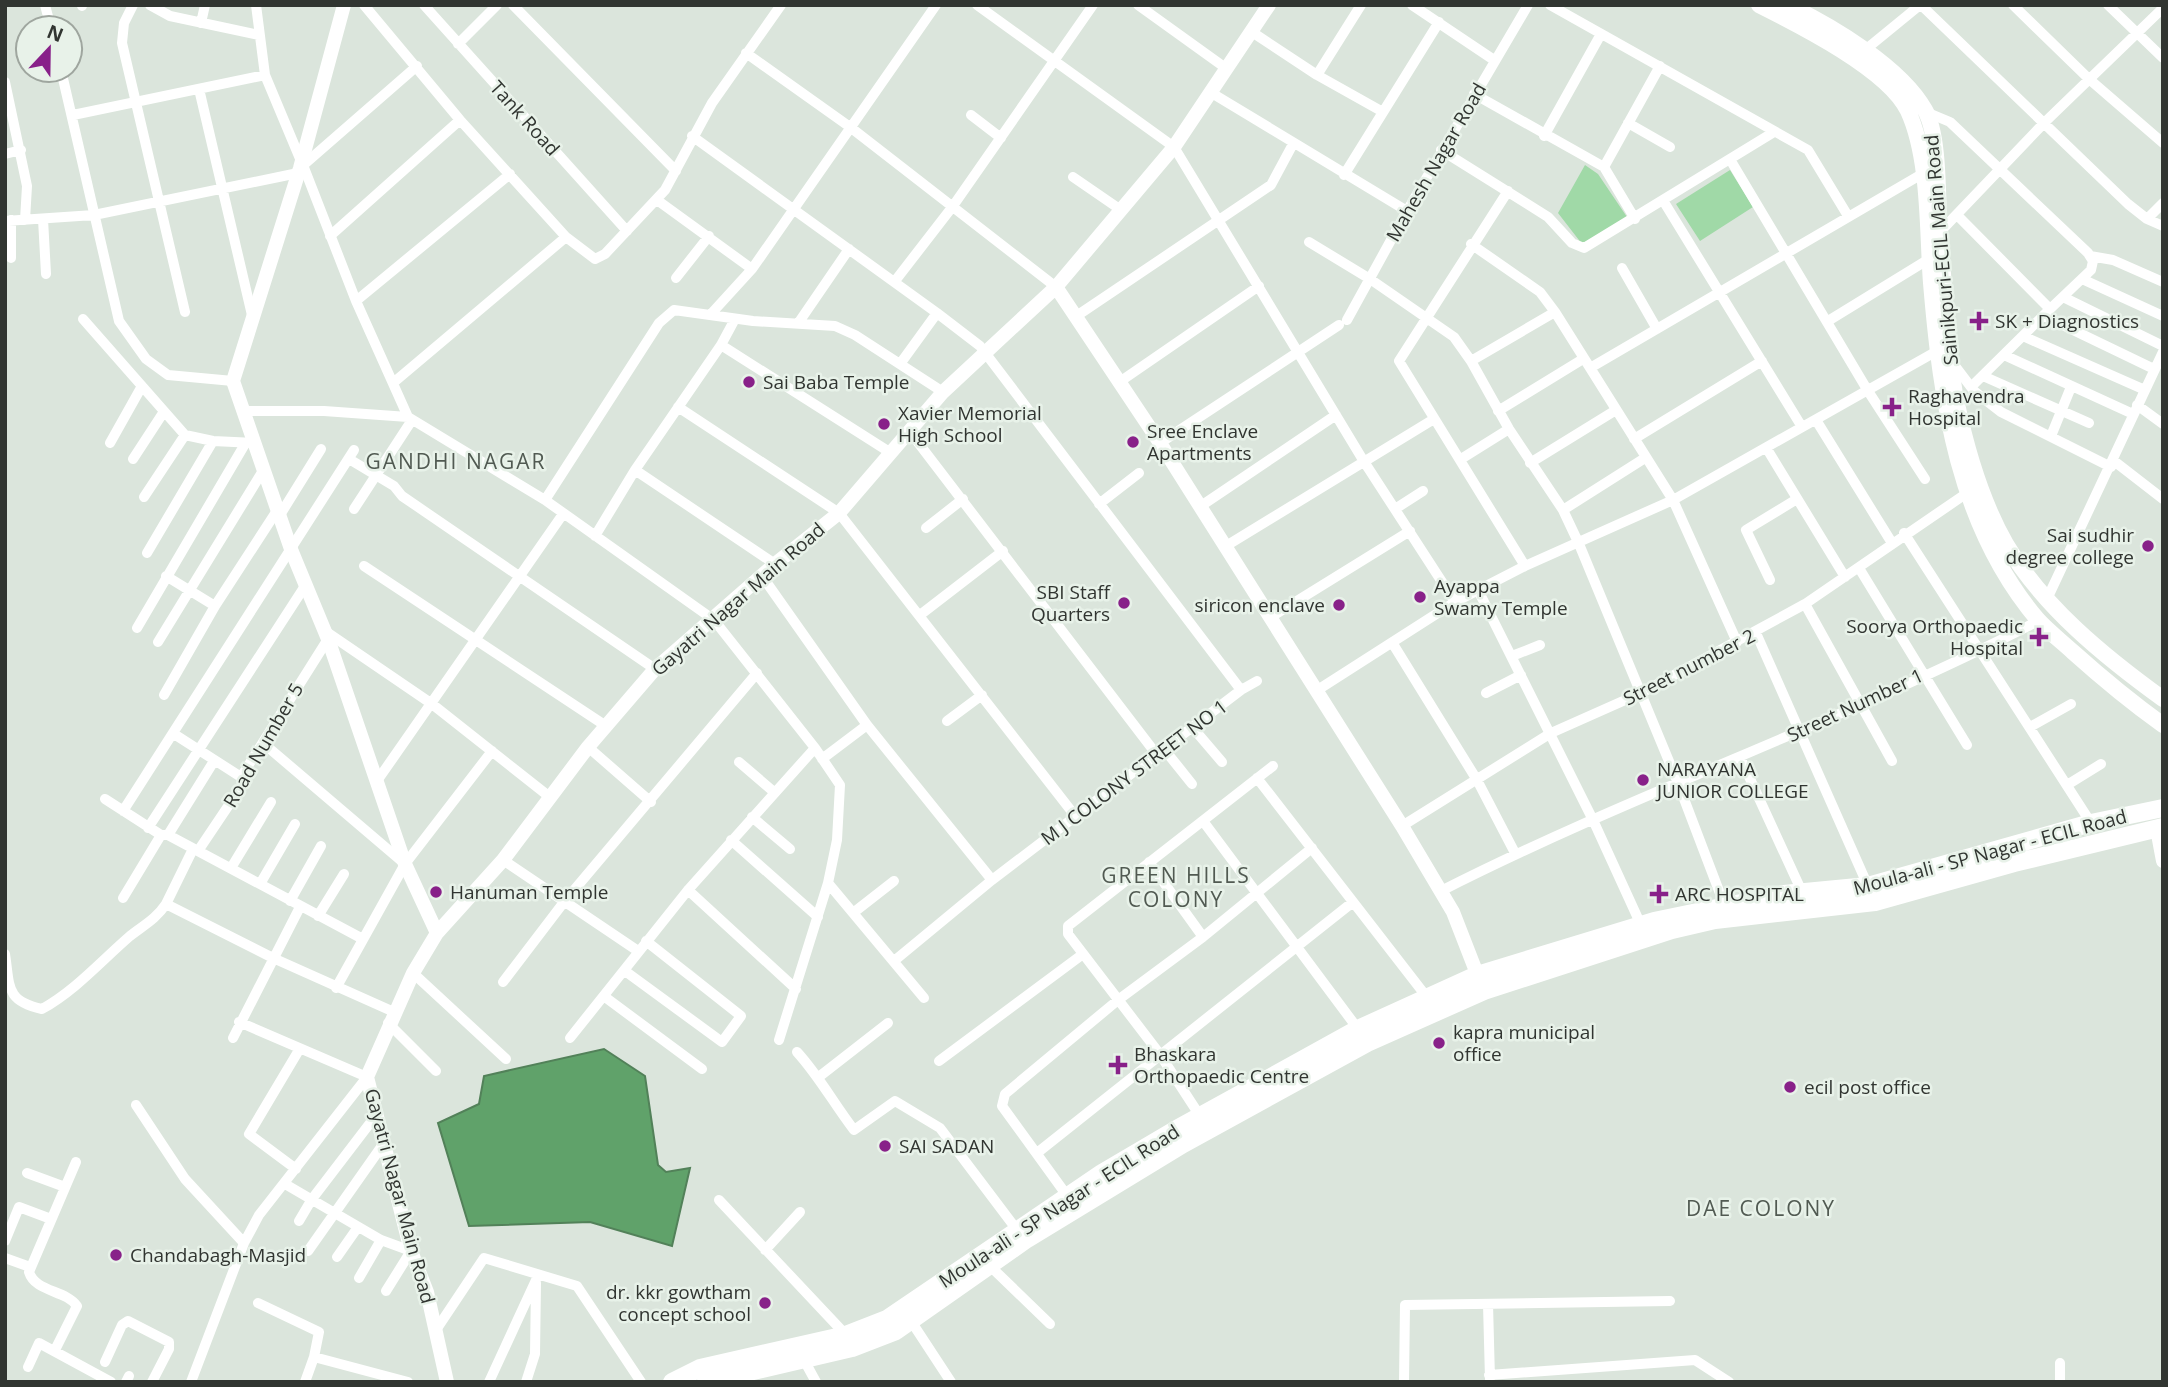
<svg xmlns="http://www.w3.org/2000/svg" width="2168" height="1387" viewBox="0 0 2168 1387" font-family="'Open Sans',sans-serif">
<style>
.green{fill:#a0d9a7}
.water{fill:#60a26a;stroke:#528159;stroke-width:2}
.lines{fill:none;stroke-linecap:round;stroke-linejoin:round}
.minor{stroke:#fff;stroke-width:10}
.tertiary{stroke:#fff;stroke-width:14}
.secondary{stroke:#fff;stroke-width:16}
.primary{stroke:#fff;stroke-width:18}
.poi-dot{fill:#882189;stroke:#e8f2e9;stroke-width:2.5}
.labels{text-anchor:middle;stroke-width:5;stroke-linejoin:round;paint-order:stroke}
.street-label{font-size:19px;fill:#313531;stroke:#e8f2e9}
.poi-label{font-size:19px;fill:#313531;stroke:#e8f2e9;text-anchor:start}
.neighbourhood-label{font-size:21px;letter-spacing:2px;fill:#515a52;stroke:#e8f2e9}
</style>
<rect width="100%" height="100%" fill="#dbe5dc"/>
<path class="green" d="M1585,165L1598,174L1627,217L1582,244L1558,213Z
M1730,170L1753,207L1700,241L1676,204Z"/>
<path class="water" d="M604,1049L645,1076L658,1165L666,1172L690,1168L672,1246L590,1222L469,1226L438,1123L479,1104L484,1076Z"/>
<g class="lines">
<path class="minor" d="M45,5L51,28
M133,5L124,23L122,43L185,312
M150,5L170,16L259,35
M256,5L265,75L301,161
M364,5L460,120L566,237L595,259L605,254L665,190L712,103L781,5
M424,5L627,231
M513,5L676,171
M977,5L1174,147L1363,460L1455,602
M1138,5L1227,69
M1412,5L1494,60
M1550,5L1808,150L1848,216
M1921,5L2128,204L2147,219L2163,226
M2013,5L2089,79L2163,143
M2108,5L2163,58
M82,6V5
M201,23L205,5
M1252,32L1317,75L1383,112
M458,44L497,5
M1865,50L1920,5
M746,53L850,127L1056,287
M61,70L119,321L146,359L168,375L233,381
M1317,75L1361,5
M5,82L27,186L25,220
M199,89L252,315
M1210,92L1407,211
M1474,94L1604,167L1635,219
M1926,112L1950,122L2088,253L2093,261L2091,270L2050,309
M73,115L265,75
M971,115L1001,138
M1628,123L1670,147
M692,136L937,313L900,364
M1544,136L1601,34
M1441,150L1548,217L1572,243L1584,248L1774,132
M5,154L21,150
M1731,161L1868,391L1925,479
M303,165L356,301L408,417L545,500
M1604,167L1660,66
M300,168L417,66
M1344,175L1439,22
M1073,177L1121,210
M1508,191L1399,361L1525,566
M657,200L752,269
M1664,202L1802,427
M1958,216L2050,309L1971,387
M43,219L46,274
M2147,219L2163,203
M11,220V258
M5,221L94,215L298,173
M1938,234L2045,122L2163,8
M330,236L460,120
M1309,242L1370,279L1454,337L1471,361L1509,429L1563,510L1579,544L1678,783L1724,904
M1471,244L1540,292L1555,312L1673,500L1737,642
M2090,256L2113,260L2163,282
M1622,268L1657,329
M676,278L709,236
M2082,279L2163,316
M895,281L953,206L1093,5
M2063,297L2163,346
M356,301L510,174
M710,315L752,269L936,5
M2044,316L2154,369
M1075,317L1271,185L1293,144
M83,319L185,435L213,441L255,443
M1347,320L1407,211L1528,5
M1828,321L1929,259
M799,322L849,249
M2025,337L2145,390
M721,345L891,453
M2004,355L2133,414
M1471,361L1555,312
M1952,362L1974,391L2001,412L2111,467
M1590,368L1922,174
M1983,376L2089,423
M393,383L566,237
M1118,383L1259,286
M2137,405L2163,424
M678,407L839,513L1076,817
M243,411H324L408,417
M1498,411L1583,359
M1816,420L1892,543
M910,432L1157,755
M2051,436L2071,387
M1634,439L1762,361
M110,443L142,386
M1160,443L1339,325
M1767,449L1845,577
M133,459L163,413
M349,459L394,486L402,496L655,669
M1461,459L1509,429
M2114,461L2163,499
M1530,463L1616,410
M635,470L775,564
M144,497L185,435
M1099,504L1139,473
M1201,506L1336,415
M354,509L412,420
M1395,509L1423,491
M1563,510L1645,458
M280,515L321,449
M926,528L963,499
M1904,533L2091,823
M595,536L635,470L721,345L735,319
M1226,546L1434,419
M147,553L213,441
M364,566L606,726
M1859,568L1967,745
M166,576L215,606
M762,576L867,725L992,880
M1770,580L1746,530L1797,499
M1478,590L1593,820L1641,925
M2047,599L2163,352
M1805,604L1892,761
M920,615L1003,551
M1271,617L1410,531
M137,628L245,444
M325,631L432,704L551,798
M1756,633L1868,886
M158,642L264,469
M1393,644L1477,780L1515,853
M1512,656L1540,645
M1241,690L1257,681
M1316,691L1455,602L1525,566L1673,500L1937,351
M1486,693L1521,675
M164,695L215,606L278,509
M947,721L982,695
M2030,727L2071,704
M1193,728L1222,762
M174,734L241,777
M263,743L405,864
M588,747L651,802
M1164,749L1192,784
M1740,757L1803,894
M822,759L867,725
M739,762L774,792
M1257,778L1426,996
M377,781L563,514
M2067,785L2101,764
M105,799L161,835H168L361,938
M123,811L354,450
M752,817L790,849
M1203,821L1358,1029
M1402,826L1551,733L1641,693L1805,604L1967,493
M148,828L305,586
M168,835L214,761
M731,840L818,917
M193,849L166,904L273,958L394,1012
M198,851L245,781L241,777L328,639
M503,860L638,951
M1149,862L1203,937
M231,868L271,802
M828,883L924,998
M260,884L295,824
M688,890L796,989
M1441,891C1636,792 1844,721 2038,621
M123,898L161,835
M290,901L321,846
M853,913L894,881
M318,916L344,874
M5,954C10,986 5,1001 42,1009C76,990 101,961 130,936C144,925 156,919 166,904
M894,961L992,880L1241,690L980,346L937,313
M625,971L722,1042L741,1016L646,941
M413,973L506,1059
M503,982L564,902L757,673
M336,988L405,864L492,751
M605,997L702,1069
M388,1023L436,1071
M233,1038L300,907
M570,1038L688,890L815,748
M779,1040L828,883L837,840L840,785L815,748L714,620L545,500L659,323L674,310L753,321L835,326L855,335L943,392
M797,1052C819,1076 834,1104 854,1130L895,1101L940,1128L1017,1230
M939,1061L1083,954
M820,1076L888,1023
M136,1105L185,1179L244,1243
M1200,1116L1159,1053L1068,934V926L1273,766
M1037,1153L1353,902
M296,1169L249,1134L299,1050
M27,1173L65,1187
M285,1184L381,1240L411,1251L386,1291
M1068,1197L1002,1106L1005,1094L1118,1000L1203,937L1312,848
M719,1200L846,1335
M299,1221L312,1199L377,1114
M5,1241L19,1207L51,1219
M765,1250L800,1212
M308,1251L384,1143
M337,1257L358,1227
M5,1258L30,1267
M990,1266L1050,1324
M359,1278L381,1240
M258,1303L319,1332L314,1357
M1488,1304L1490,1379
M911,1321L951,1382
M436,1330L484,1258L577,1286L641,1382
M55,1350L77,1306C66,1290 35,1292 29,1272L76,1162
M804,1360L816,1382
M105,1362L122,1325L128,1321L169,1342V1349L152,1382
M2060,1363V1382
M28,1367L39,1343L111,1382
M1489,1375L1695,1360L1729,1382
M126,1382L129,1376
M191,1382L244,1243L259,1215L367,1077L239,1022
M305,1382L314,1357L408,1382
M489,1382L536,1280
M526,1382L535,1354L536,1283
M1404,1382L1405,1305L1670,1301"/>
<path class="tertiary" d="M344,5L300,168L233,381L292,552L328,639L405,864L437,933
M1056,287L1160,443L1402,826L1453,912L1481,984
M2157,829L2163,861
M447,1382L427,1292L411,1251L367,1077L413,973L437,933L503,860L588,747L655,669L775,564L839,513L943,392L1056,287L1174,147L1269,5"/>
<path class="secondary" d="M1759,5C1799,25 1889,70 1908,111C1930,159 1927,231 1931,283C1941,402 1958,526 2038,620C2048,631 2061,641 2073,652C2102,678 2131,702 2163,725
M1788,5C1832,26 1901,67 1925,110C1941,138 1937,208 1940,241C1946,295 1946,351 1957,404C1967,451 1982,502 2006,544C2043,607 2105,657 2163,699"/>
<path class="primary" d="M672,1382L700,1368L846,1335L887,1319L1102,1173L1175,1130L1358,1029L1477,975L1654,921L1784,894L1868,886L2091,823L2163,808
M706,1382L852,1348L896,1331L1027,1239L1183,1144L1367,1043L1484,991L1672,930L1715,920L1875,902L2014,863L2163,827"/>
</g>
<g class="poi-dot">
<path d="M1975.5 310.5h7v7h7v7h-7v7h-7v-7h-7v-7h7z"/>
<circle cx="749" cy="382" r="7"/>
<path d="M1888.5 396.5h7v7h7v7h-7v7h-7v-7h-7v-7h7z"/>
<circle cx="884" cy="424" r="7"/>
<circle cx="1133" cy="442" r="7"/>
<circle cx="2148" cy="546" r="7"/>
<circle cx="1420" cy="597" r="7"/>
<circle cx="1124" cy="603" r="7"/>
<circle cx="1339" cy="605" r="7"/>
<path d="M2035.5 626.5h7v7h7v7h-7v7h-7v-7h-7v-7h7z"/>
<circle cx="1643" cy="780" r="7"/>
<circle cx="436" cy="892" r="7"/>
<path d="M1655.5 883.5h7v7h7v7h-7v7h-7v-7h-7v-7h7z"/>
<circle cx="1439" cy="1043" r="7"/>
<path d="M1114.5 1054.5h7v7h7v7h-7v7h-7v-7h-7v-7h7z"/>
<circle cx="1790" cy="1087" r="7"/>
<circle cx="885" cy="1146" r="7"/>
<circle cx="116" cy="1255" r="7"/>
<circle cx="765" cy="1303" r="7"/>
</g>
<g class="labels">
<g class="street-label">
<text transform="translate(525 118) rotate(48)" y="7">Tank Road</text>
<text transform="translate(1436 162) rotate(-60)" y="7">Mahesh Nagar Road</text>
<text transform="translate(1941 250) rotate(-95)" y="7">Sainikpuri-ECIL Main Road</text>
<text transform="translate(738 599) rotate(-41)" y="7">Gayatri Nagar Main Road</text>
<text transform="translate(1689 667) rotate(-27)" y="7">Street number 2</text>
<text transform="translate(1855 705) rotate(-25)" y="7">Street Number 1</text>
<text transform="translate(263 745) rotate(-60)" y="7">Road Number 5</text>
<text transform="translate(1134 772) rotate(-37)" y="7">M J COLONY STREET NO 1</text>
<text transform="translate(1990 852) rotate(-15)" y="7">Moula-ali - SP Nagar - ECIL Road</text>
<text transform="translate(400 1196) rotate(75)" y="7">Gayatri Nagar Main Road</text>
<text transform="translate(1059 1206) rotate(-33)" y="7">Moula-ali - SP Nagar - ECIL Road</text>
</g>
<g class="poi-label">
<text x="1995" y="328">SK + Diagnostics</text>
<text x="763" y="389">Sai Baba Temple</text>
<text x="1908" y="403">Raghavendra<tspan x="1908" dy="22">Hospital</tspan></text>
<text x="898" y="420">Xavier Memorial<tspan x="898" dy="22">High School</tspan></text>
<text x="1147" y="438">Sree Enclave<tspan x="1147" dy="22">Apartments</tspan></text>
<text x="2134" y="542" text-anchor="end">Sai sudhir<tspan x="2134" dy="22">degree college</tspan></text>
<text x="1434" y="593">Ayappa<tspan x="1434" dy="22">Swamy Temple</tspan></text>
<text x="1110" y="599" text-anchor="end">SBI Staff<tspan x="1110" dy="22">Quarters</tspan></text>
<text x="1325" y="612" text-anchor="end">siricon enclave</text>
<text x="2023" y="633" text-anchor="end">Soorya Orthopaedic<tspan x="2023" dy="22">Hospital</tspan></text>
<text x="1657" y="776">NARAYANA<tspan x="1657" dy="22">JUNIOR COLLEGE</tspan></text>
<text x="450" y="899">Hanuman Temple</text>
<text x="1675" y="901">ARC HOSPITAL</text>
<text x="1453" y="1039">kapra municipal<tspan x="1453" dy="22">office</tspan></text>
<text x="1134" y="1061">Bhaskara<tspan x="1134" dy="22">Orthopaedic Centre</tspan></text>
<text x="1804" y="1094">ecil post office</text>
<text x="899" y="1153">SAI SADAN</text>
<text x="130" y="1262">Chandabagh-Masjid</text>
<text x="751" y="1299" text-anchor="end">dr. kkr gowtham<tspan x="751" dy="22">concept school</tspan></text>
</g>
<g class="neighbourhood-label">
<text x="456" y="469">GANDHI NAGAR</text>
<text x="1176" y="883">GREEN HILLS<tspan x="1176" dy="24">COLONY</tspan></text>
<text x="1761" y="1216">DAE COLONY</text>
</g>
</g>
<rect width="2168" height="1387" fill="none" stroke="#313531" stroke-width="14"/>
<g transform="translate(49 49) rotate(22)"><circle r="33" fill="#e8f2e9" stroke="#9fa69f" stroke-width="2"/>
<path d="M0-5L12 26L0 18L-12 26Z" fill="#882189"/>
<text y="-10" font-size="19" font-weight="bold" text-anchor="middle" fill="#313531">N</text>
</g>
</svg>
